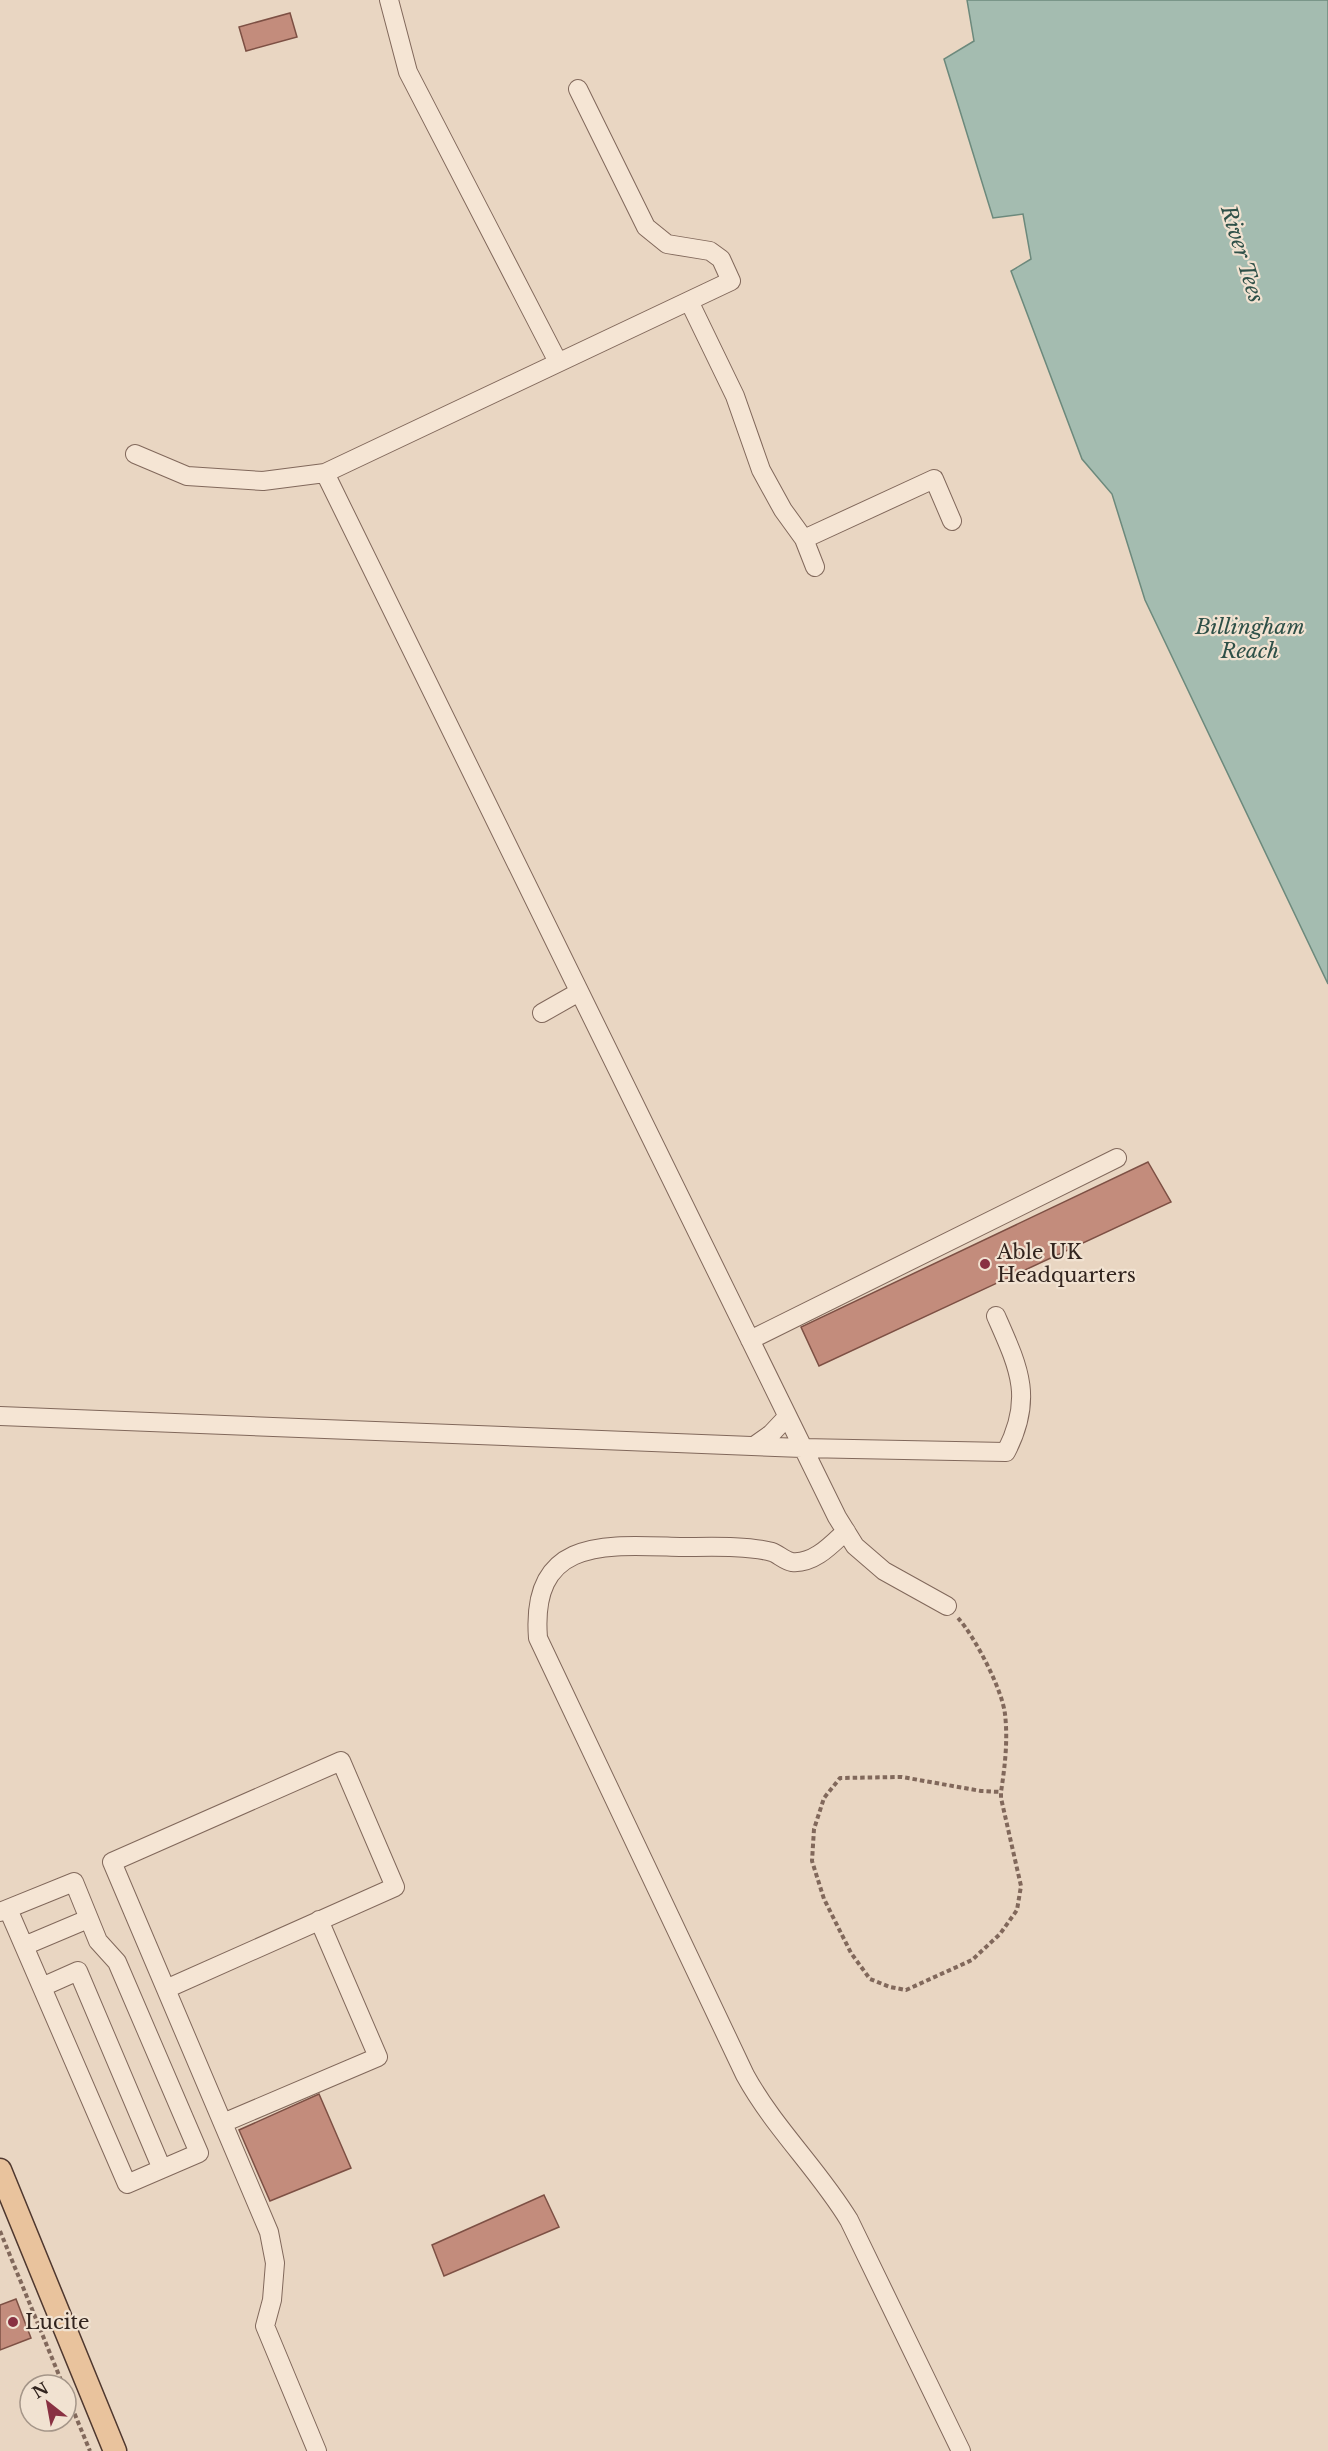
<svg xmlns="http://www.w3.org/2000/svg" width="1328" height="2451" viewBox="0 0 1328 2451" font-family="'Libre Baskerville',serif">
<style>
.water{fill:#a4bcb0;stroke:#6c897c;stroke-width:1.5}
.building{fill:#c38c7c;stroke:#7d5044;stroke-width:1.5}
.lines{fill:none;stroke-linecap:round;stroke-linejoin:round}
.minor-casing{stroke:#81685b;stroke-width:20}
.major-casing{stroke:#4f382f;stroke-width:25}
.path{stroke:#81685b;stroke-width:4;stroke-dasharray:4.5 3;stroke-linecap:butt}
.minor{stroke:#f5e5d4;stroke-width:18}
.major{stroke:#e9c39d;stroke-width:22}
.poi-dot{fill:#893142;stroke:#f1e2d1;stroke-width:2}
.labels{text-anchor:middle;stroke-width:4.5;stroke-linejoin:round;paint-order:stroke}
.poi-label{font-size:20px;fill:#32241e;stroke:#f1e2d1;text-anchor:start}
.water-label{font-size:21px;font-style:italic;fill:#2e5048;stroke:#f1e2d1}
</style>
<rect width="100%" height="100%" fill="#e9d6c2"/>
<path class="water" d="M967,0H1328V984L1145,600L1112,494L1082,459L1011,271L1031,259L1023,214L993,218L944,59L974,41Z"/>
<path class="building" d="M290,13L297,37L246,51L239,27Z
M1148,1162L1171,1202L819,1366L801,1327Z
M319,2094L351,2168L270,2201L239,2130Z
M544,2195L559,2227L444,2276L432,2245Z
M16,2299L31,2338L0,2350V2305Z"/>
<g class="lines">
<defs>
<path id="minor" d="M389,0L408,72L558,362
M689,301L735,396L761,470L783,510L804,539L815,567
M135,454L187,476L263,481L325,473L731,281L721,259L710,251L667,244L646,227L578,89
M325,473L837,1517L855,1546L884,1571L947,1606
M804,539L934,479L952,521
M542,1013L579,992
M750,1340L1117,1158
M0,1416L802,1448L1006,1452C1034,1398 1019,1368 996,1316
M754,1446L771,1434L787,1417
M846,1531C831,1545 814,1564 792,1562C785,1561 778,1554 772,1552C746,1545 707,1547 680,1547C607,1545 530,1536 538,1638L745,2075C774,2128 818,2169 849,2220L961,2451
M0,1912L74,1882L98,1941L117,1962L199,2153L127,2184L8,1909
M24,1946L88,1919
M42,1987L78,1971L162,2169
M166,1989L395,1887L341,1761L112,1862L269,2232L275,2263L272,2300L265,2326L317,2451
M223,2123L378,2057L319,1920"/>
<path id="major" d="M0,2170L115,2451"/>
</defs>
<use href="#minor" class="minor-casing"/>
<use href="#major" class="major-casing"/>
<path class="path" d="M958,1618C975,1637 1002,1689 1005,1714C1008,1740 1005,1766 1001,1792V1798L1021,1886L1017,1910L1000,1934L972,1960L906,1990L890,1987L870,1979L851,1953L824,1899L812,1861L814,1829L824,1798L840,1778L902,1777L981,1791L1001,1792
M0,2231L63,2385
M66,2393L90,2451"/>
<use href="#minor" class="minor"/>
<use href="#major" class="major"/>
</g>
<g class="poi-dot">
<circle cx="985" cy="1264" r="6"/>
<circle cx="13" cy="2322" r="6"/>
</g>
<g class="labels">
<g class="poi-label">
<text x="997" y="1259">Able UK<tspan x="997" dy="23">Headquarters</tspan></text>
<text x="25" y="2329">Lucite</text>
</g>
<g class="water-label">
<text transform="translate(1242 254) rotate(73)" y="7">River Tees</text>
<text x="1250" y="634">Billingham<tspan x="1250" dy="24">Reach</tspan></text>
</g>
</g>
<g transform="translate(48 2403) rotate(329)"><circle r="28" fill="#f1e2d1" stroke="#a59689" stroke-width="1.5"/>
<path d="M0-4.5L10 22L0 15L-10 22Z" fill="#893142"/>
<text y="-9" font-size="16" font-weight="bold" text-anchor="middle" fill="#32241e">N</text>
</g>
</svg>
